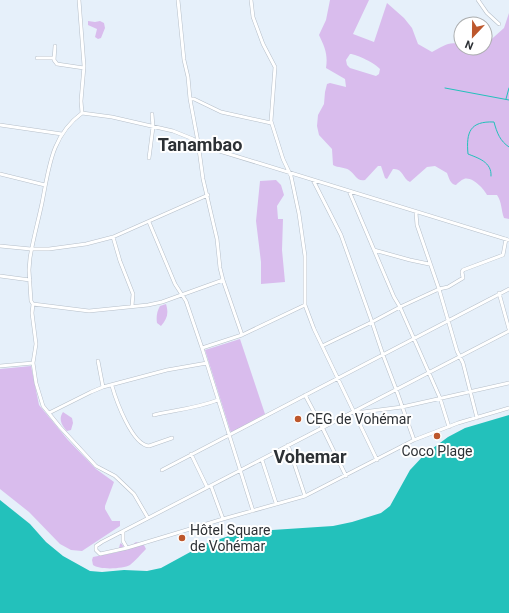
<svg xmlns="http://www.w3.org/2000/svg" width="509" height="613" viewBox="0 0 509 613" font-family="Roboto,sans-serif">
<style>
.green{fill:#d9bced;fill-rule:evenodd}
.water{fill:#23c1bb}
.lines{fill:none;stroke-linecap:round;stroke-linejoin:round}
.stream{stroke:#23c1bb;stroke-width:1}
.minor-casing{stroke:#b6bfc9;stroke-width:4}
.minor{stroke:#fff;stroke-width:3}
.poi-dot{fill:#bd572c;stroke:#fff;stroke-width:1.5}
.labels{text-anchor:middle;stroke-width:4;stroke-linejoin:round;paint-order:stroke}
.poi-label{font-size:14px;fill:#2d3135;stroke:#fff;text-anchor:start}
.district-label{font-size:18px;font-weight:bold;fill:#2d3135;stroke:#fff}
</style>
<rect width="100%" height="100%" fill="#e6f0fa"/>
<path class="green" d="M330,0H369L353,34L374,42L387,3L404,18L412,28L418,44L432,52C442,47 450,40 461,45V48H466L476,53L482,48H485V45L504,28L509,13V219L504,218C501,210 502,202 497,195H487C484,189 472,176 464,179C461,180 458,183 456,185C450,184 449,178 447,173L435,166L427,167L410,182C402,178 403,168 393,169L387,179L385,178L381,166H378L365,180C357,182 355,174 349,170C345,167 338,168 333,165L332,149L319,135L317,126L318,115L324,104L325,92L327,84L330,83L346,87L345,79L326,68C328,54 325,48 319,35L326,20ZM350,54C357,54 376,64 380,69L379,74L376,76L350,68L347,65L346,60Z
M88,21L95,22L100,21L104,23L105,28L101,38L98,39L95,37L97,29L88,25Z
M276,180L281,185L284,195L277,206L278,219H283L282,250L285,282L261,284V262L256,221L260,181Z
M166,304C169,314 167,319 161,326L157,323C156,317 157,311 160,306Z
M240,339L265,414L231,433L205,350Z
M31,366L39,405L68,440L96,469L114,482L105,506V509L112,521H120V526L82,551L71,550L60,544L29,512L0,489V369Z
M63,412L72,418L73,423L71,430L67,431C62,426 58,419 63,412Z
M136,542L144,545L146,549C142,553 134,562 130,565C123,569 99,570 93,565L92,560L93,557L118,552L120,544L121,543L126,550Z"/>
<path class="water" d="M509,415V613H0V500L30,524L46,542L63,556L90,571L102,572L124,570L147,571L161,568L205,544L229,536L257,531L333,526L352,522L381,513L390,506L410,470L425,454L448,437L465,428Z"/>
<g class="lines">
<path class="stream" d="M445,88L509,100
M506,99L509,88
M491,176C492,162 478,158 468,154C466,132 470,121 494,122C497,133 500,141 509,147"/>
<defs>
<path id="minor" d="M79,0L84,66L81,101L82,113
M178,0L184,60L188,77L190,99L198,142L203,179L217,239L220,268L223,280L242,335
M251,0L253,17L263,44L275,67L271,121L283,159L291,176L299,214L305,256V305L314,329L377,460
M478,0L487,13L499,24
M55,46L54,60L57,64L84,68
M37,58H54
M190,99H194L221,112L271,123
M0,125L62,134
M149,158L153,127L152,114
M0,174L45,185
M313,180L341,235L372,322L383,355L396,389L414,440
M349,191L394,297L400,307L440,398L449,427
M416,213L417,225L439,289L457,351L463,363L477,418
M149,222L175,284L186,301L202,348L253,511
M113,237L120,261L133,294L132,306
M0,246L31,249H49L86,244L113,237L208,195
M374,250L410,260L429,264
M0,276L30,280
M499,293L509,329
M33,304L89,311L148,305L162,302L223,280
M509,331L102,542L96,546V550L100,554L127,548L223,519L305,496L414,440L458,423L509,408
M322,346L372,322L400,307L439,289L448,287L463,278L462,272L463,270L503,255L506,239
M202,348L242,335L305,305
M98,361L103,387
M0,366L33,363
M112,386C116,400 132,445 149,446L172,438
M305,395L322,427L346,476
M355,411L363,412L402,407L509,383
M49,413L91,392L103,387L167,370L207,363
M154,415C176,410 197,408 218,400
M288,445L305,496
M191,454L207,487
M262,460L276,503
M162,470L509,289
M211,486L223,519
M148,518L134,494L115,476L96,466L60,427L43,406L36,383L33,363L36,344L32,313L33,304L31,301L29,270L30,258C33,239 38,222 42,203C49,168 51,136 82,113L112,117L173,131L193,139L216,150L509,240
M123,532V541L127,548"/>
</defs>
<use href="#minor" class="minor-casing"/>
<use href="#minor" class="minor"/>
</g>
<g class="poi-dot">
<circle cx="298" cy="419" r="4"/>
<circle cx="437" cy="436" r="4"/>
<circle cx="182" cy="538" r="4"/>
</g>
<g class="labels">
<g class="poi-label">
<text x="306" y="424">CEG de Vohémar</text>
<text x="437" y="456" text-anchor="middle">Coco Plage</text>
<text x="190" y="535">Hôtel Square<tspan x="190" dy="16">de Vohémar</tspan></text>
</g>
<g class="district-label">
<text x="200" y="151">Tanambao</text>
<text x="310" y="463">Vohemar</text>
</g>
</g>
<g transform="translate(473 36) rotate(202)"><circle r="19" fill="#ffffff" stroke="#abadae"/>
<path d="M0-3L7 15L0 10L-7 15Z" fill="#bd572c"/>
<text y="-6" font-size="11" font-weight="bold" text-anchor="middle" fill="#2d3135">N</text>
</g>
</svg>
